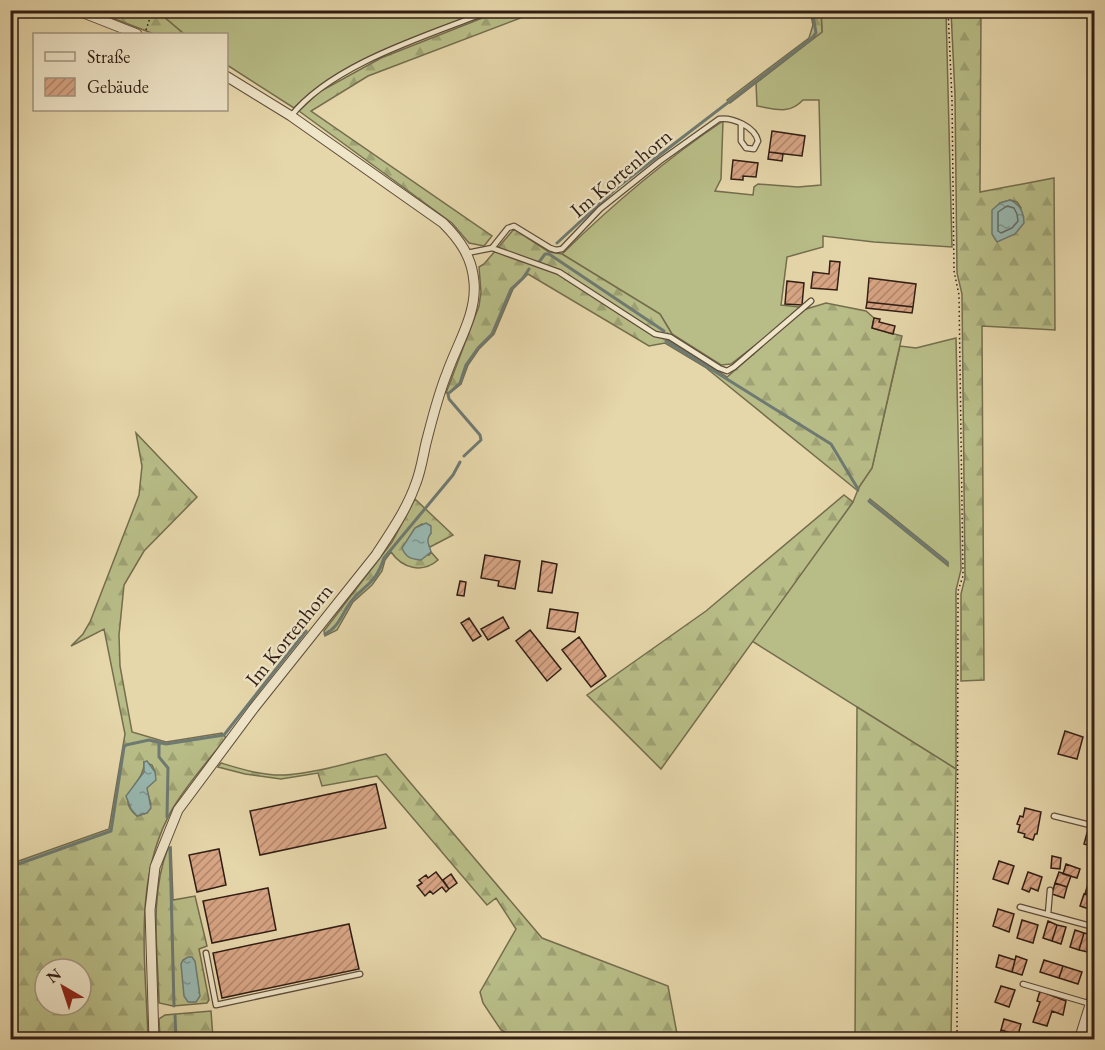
<svg xmlns="http://www.w3.org/2000/svg" width="1105" height="1050" viewBox="0 0 1105 1050" font-family="'EB Garamond',serif">
<style>
.grass{fill:#b8bd87;stroke:#746d4e;stroke-width:1.5;fill-rule:evenodd}
.forest{fill:url(#forest-firs);stroke:#746d4e;stroke-width:1.5;fill-rule:evenodd}
.water{fill:url(#water-ripples);stroke:#6e7a72;stroke-width:1.5}
.lines{fill:none;stroke-linecap:round;stroke-linejoin:round}
.shore{stroke:#646a62;stroke-width:1.5}
.stream{stroke:#6e7a72;stroke-width:3}
.building{fill:url(#building-hatch);stroke:#301d14;stroke-width:1.5}
.lane-casing{stroke:#5e4c3a;stroke-width:7}
.street-casing{stroke:#5e4c3a;stroke-width:11}
.path{stroke:#301d14;stroke-width:1.5;stroke-dasharray:1.5 3;stroke-linecap:butt}
.lane{stroke:#efe5c8;stroke-width:4.5}
.street{stroke:#efe5c8;stroke-width:9}
.labels{text-anchor:middle;stroke-width:4.5;stroke-linejoin:round;paint-order:stroke}
.street-label{font-size:21px;fill:#301d14;stroke:#efe5c8}
</style>
<defs>
<pattern id="forest-firs" width="22" height="20" patternUnits="userSpaceOnUse" patternTransform="scale(1.5)"><rect width="22" height="20" fill="#b8bd87"/><path d="M5 1l3.5 6h-7zM16 11l3.5 6h-7z" fill="#9ea274"/></pattern>
<pattern id="water-ripples" width="26" height="14" patternUnits="userSpaceOnUse" patternTransform="scale(1.5)"><rect width="26" height="14" fill="#98b8b1"/><path d="M2 4q2-2 4 0t4 0M15 11q2-2 4 0t4 0" fill="none" stroke="#7c958f"/></pattern>
<pattern id="building-hatch" width="6" height="6" patternUnits="userSpaceOnUse" patternTransform="scale(1.5)"><rect width="6" height="6" fill="#d8a585"/><path d="M-1 1l2-2M0 6l6-6M5 7l2-2" fill="none" stroke="#b0866c"/></pattern>
</defs>
<rect width="100%" height="100%" fill="#e6d7ab"/>
<filter id="stains"><feTurbulence type="fractalNoise" baseFrequency=".00333" numOctaves="4"/><feColorMatrix values="0 0 0 0 .2 0 0 0 0 .09 0 0 0 0 .02 0 0 0 .5 -.17"/></filter>
<radialGradient id="worn" r=".72"><stop offset=".6" stop-color="#630" stop-opacity="0"/><stop offset="1" stop-color="#630" stop-opacity=".3"/></radialGradient>
<path class="grass" d="M157,11H484C419,36 345,57 294,108L227,65L226,34H184Z
M821,11H946L952,247L874,242L823,236V247L787,257L781,305L800,307L784,323L731,364L721,365L672,334L660,314L562,254C612,205 665,160 723,121L721,179L715,191L753,195L754,187L758,184L798,187L821,185L819,100H803C789,115 775,109 757,106L756,83L822,32Z
M956,338L961,570L956,590V769L752,641L853,502L859,487L872,468L900,346L916,348ZM870,499L948,562V566L869,502Z"/>
<path class="forest" d="M94,11H157L184,34H154Z
M500,11H539L368,76L311,111L492,236L484,246L469,243L452,223L299,111L319,92L381,58Z
M810,11H821L822,32L730,103L727,100L809,38L813,25Z
M951,11H981L980,192L1054,178L1055,330L982,326L984,680L961,681V594L965,578L962,294L957,273L955,95ZM1010,200L1017,202L1021,208L1015,234L1009,236L1000,203Z
M514,229L549,252L562,254L660,314L672,334L668,340L727,377L803,310L826,303L866,311L874,318L872,328L902,336L872,468L859,487L858,491L705,367L665,343L649,346L528,274L513,289L494,334L479,349L468,365L461,384L451,392L446,393L479,306L481,292L479,267L484,264Z
M136,433L197,497L144,551L124,585L119,635L120,666L132,732L166,742L222,733L226,738C208,761 188,783 173,808C132,878 146,963 148,1039H11L10,864L109,829L125,734L104,629L71,646L83,634L90,622L139,495L142,466ZM144,762L152,765L155,772V780L146,788L151,804L147,813L137,816C112,795 146,783 144,762ZM45,969H81V1005H45Z
M844,495L853,502L661,769L587,695L706,611Z
M415,499L453,535L430,547L427,544V538L431,533L422,524L415,528L403,547L429,555L431,552L438,560C422,574 402,568 391,552L385,560L382,571L372,585L353,602L337,630L325,636L324,631L392,542Z
M857,707L956,769L951,1039H855Z
M386,754L542,938L668,986L678,1039H518L501,1030L483,1003L480,992L516,929L496,898L487,905L377,776L322,786L318,773L281,779L245,774L218,767L221,763C241,769 263,776 285,775C319,773 353,761 386,754Z
M171,847L173,900L195,896L207,946L199,949L209,1000L207,1003L173,1006L159,1003C158,952 149,896 168,848Z
M211,1011L213,1039H160L159,1019L165,1015Z"/>
<path class="water" d="M1010,200C1020,204 1024,212 1024,223L1015,234L997,242L992,234V210L1000,203Z
M426,523L431,526V533C425,541 429,543 431,552L421,560C411,559 406,558 402,548L415,528Z
M147,761L155,772L156,780L147,788L151,808L147,813L137,816L131,809L126,796L144,772V762Z
M188,957H192L195,961L200,996L196,1002H188L184,996L181,964L183,960Z"/>
<g class="lines">
<path class="shore" d="M1007,206L1014,208L1017,214L1018,221L1012,228L1001,233L998,231V212Z"/>
<path class="stream" d="M557,243L619,186L811,39L816,33L812,10
M539,262L545,254H549L664,331
M666,341L831,444L858,489
M464,456L481,440L480,435L449,399L448,394L460,383L466,365L478,348L492,334L511,289L523,278L529,269
M869,501L947,563
M325,634C340,627 343,610 353,599C369,582 376,582 384,558L453,475L460,462
M159,743V757L168,768L167,817
M170,848L174,1006
M10,867L111,831L124,747L126,745L149,740L166,744L224,735L306,631
M175,1015L176,1040"/>
</g>
<path class="building" d="M772,131L805,136L802,156L769,152Z
M769,152L783,154L782,161L768,159Z
M733,160L758,163L756,177L743,176V180L731,179Z
M830,261L840,262L837,290L811,288L813,272L829,274Z
M869,278L916,284L913,307L867,302Z
M787,281L804,283L802,305L785,304Z
M867,302L913,307L912,313L866,308Z
M874,318L880,319L879,322L895,326L893,334L872,328Z
M485,555L520,561L515,589L498,586L499,581L481,578Z
M542,561L557,564L552,593L538,591Z
M460,581L466,582L464,596L457,595Z
M550,609L578,613L575,632L547,628Z
M503,617L509,628L488,640L481,629Z
M469,618L481,636L473,641L461,623Z
M530,630L561,669L547,681L516,641Z
M579,637L606,676L591,687L562,650Z
M1065,731L1083,737L1077,759L1058,754Z
M376,784L386,828L260,855L250,811Z
M1025,808L1041,812L1037,834H1035L1033,840L1024,837L1025,834L1018,832L1020,825L1017,824L1020,816L1023,817Z
M1087,833L1094,836V847L1084,844Z
M219,849L226,885L197,892L189,855Z
M1052,856L1061,858L1060,869L1051,868Z
M999,861L1014,866L1008,884L993,879Z
M1066,864L1080,869L1077,878L1063,874Z
M436,872L449,889L446,892L442,887L433,894L430,891L425,896L417,886L422,883L419,880L426,875L428,878Z
M1028,872L1042,877L1038,891L1031,888L1029,892L1022,889Z
M1059,872L1071,876L1067,887L1055,883Z
M451,874L457,883L449,889L443,880Z
M1090,877L1094,879V897L1085,894Z
M1055,883L1067,887L1064,898L1052,894Z
M268,888L276,930L212,943L203,901Z
M1084,894L1093,896L1089,909L1080,906Z
M998,909L1014,914L1009,932L993,926Z
M1022,920L1038,925L1033,943L1017,938Z
M1048,921L1057,925L1052,941L1043,938Z
M349,924L359,969L222,998L213,953Z
M1057,925L1066,927L1061,944L1052,941Z
M1075,930L1084,933L1079,950L1070,947Z
M1084,933L1093,935L1088,952L1079,950Z
M999,955L1015,960L1012,972L996,967Z
M1016,956L1027,960L1022,975L1012,972Z
M1044,960L1063,966L1059,978L1040,972Z
M1063,966L1082,972L1078,984L1059,978Z
M1001,986L1015,990L1009,1007L995,1002Z
M1040,991L1066,1001L1063,1015L1052,1011L1047,1026L1033,1022L1040,1002L1037,1001Z
M1004,1019L1021,1024L1018,1035L1001,1030Z
M1001,1030L1018,1035L1017,1040H998Z"/>
<g class="lines">
<defs>
<path id="lane" d="M291,116C333,63 430,35 492,10
M492,248L559,272L655,334L670,337L719,368L727,371L734,367L811,301
M467,253L492,248L508,228L514,226L550,248L556,250L562,249L600,209L660,161L719,119C733,117 755,127 758,141L754,149L746,148L741,141V124
M1054,816L1094,826
M1020,907L1094,927
M1048,914L1050,890
M206,953L216,1005L360,974
M1023,984L1091,1004"/>
<path id="street" d="M76,10L137,34
M154,1040L150,910L155,867L178,810L254,708L376,555C391,532 407,509 416,483C421,470 423,456 426,443C432,420 438,395 447,373C457,344 477,314 474,282C472,257 460,240 443,223L291,116L226,76
M1079,1040L1094,992"/>
</defs>
<use href="#lane" class="lane-casing"/>
<use href="#street" class="street-casing"/>
<path class="path" d="M948,10L952,100L954,271L959,295L963,576L958,591L957,1040
M146,30L151,15L150,10
M10,1037L12,1040"/>
<use href="#lane" class="lane"/>
<use href="#street" class="street"/>
</g>
<g class="labels">
<g class="street-label">
<text transform="translate(621 173) rotate(-40)" y="7">Im Kortenhorn</text>
<text transform="translate(289 635) rotate(-51)" y="7">Im Kortenhorn</text>
</g>
</g>
<rect width="1105" height="1050" fill="none" stroke="#e6d7ab" stroke-width="36"/>
<rect x="12" y="12" width="1081" height="1026" fill="none" stroke="#301d14" stroke-width="3"/>
<rect x="18" y="18" width="1069" height="1014" fill="none" stroke="#301d14" stroke-width="1.5"/>
<rect x="33" y="33" width="195" height="78" fill="#efe5c8" stroke="#a39580" stroke-width="1.5"/>
<rect x="45" y="52" width="30" height="9" fill="#efe5c8" stroke="#a39580" stroke-width="1.5"/>
<text x="87" y="63" font-size="18" fill="#301d14">Straße</text>
<rect x="45" y="78" width="30" height="18" fill="url(#building-hatch)" stroke="#a39580" stroke-width="1.5"/>
<text x="87" y="93" font-size="18" fill="#301d14">Gebäude</text>
<g transform="translate(63 987) rotate(321)"><circle r="28" fill="#efe5c8" stroke="#a39580" stroke-width="1.5"/>
<path d="M0-4.5L10 22L0 15L-10 22Z" fill="#8f2418"/>
<text y="-9" font-size="16" font-weight="bold" text-anchor="middle" fill="#301d14">N</text>
</g>
<rect width="100%" height="100%" filter="url(#stains)"/>
<rect width="100%" height="100%" fill="url(#worn)"/>
</svg>
